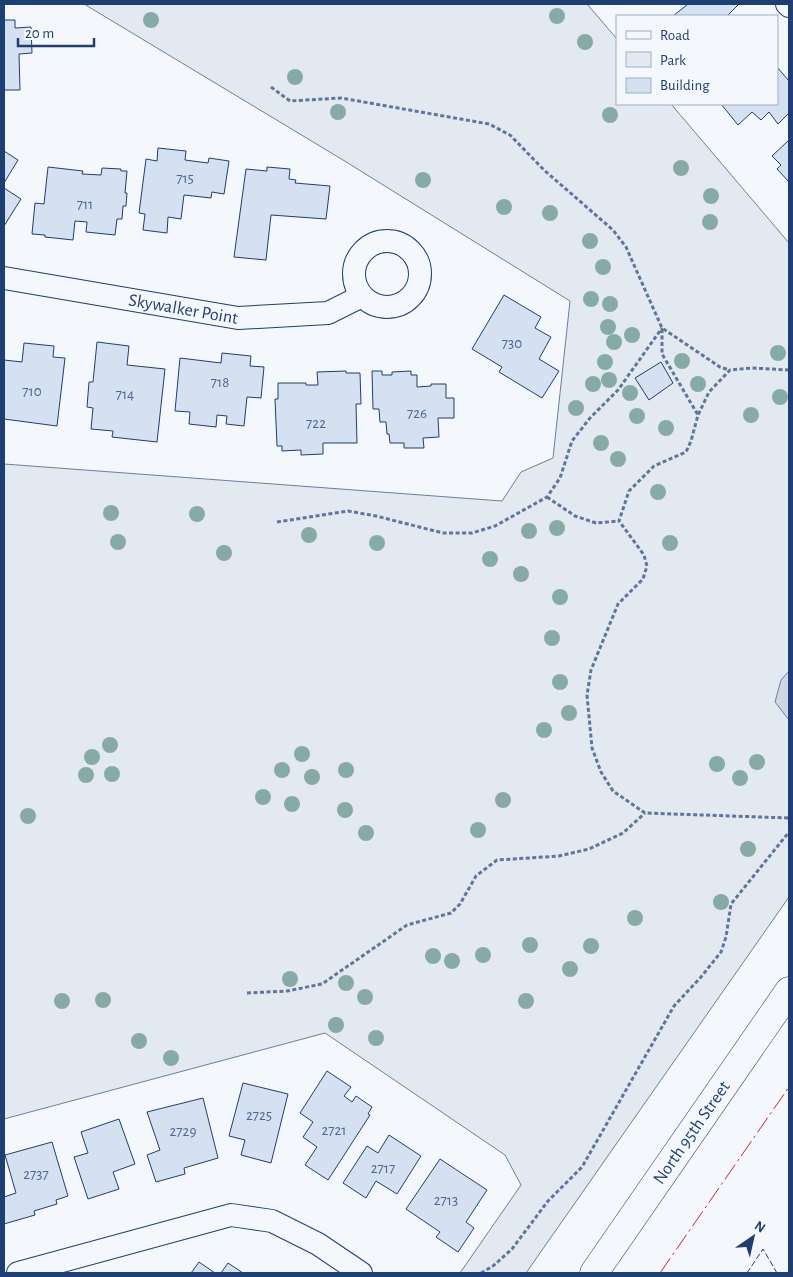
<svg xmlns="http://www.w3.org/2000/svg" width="793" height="1277" viewBox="0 0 793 1277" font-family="'Alegreya Sans',sans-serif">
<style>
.green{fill:#e3e9f0;stroke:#687fa3}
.water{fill:#cfd7e4;stroke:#687fa3}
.building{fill:#d5e0f0;stroke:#1d3f73}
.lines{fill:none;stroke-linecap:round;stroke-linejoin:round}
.minor-casing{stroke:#1d3f73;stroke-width:24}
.primary-casing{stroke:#1d3f73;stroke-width:29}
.path{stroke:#5e769c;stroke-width:3;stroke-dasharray:4 2.5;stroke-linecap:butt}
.minor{stroke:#f4f7fb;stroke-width:22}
.primary{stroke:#f4f7fb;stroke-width:28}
.fence{stroke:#1d3f73;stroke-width:1;stroke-dasharray:6 2.5;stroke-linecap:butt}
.power{stroke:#c62828;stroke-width:1;stroke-dasharray:18 4 2.5 4;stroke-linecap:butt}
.tree{fill:#86aba6}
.labels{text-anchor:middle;stroke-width:4;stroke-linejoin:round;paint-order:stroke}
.number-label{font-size:15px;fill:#4b6792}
.street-label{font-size:18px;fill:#1d3f73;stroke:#f4f7fb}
</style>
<rect width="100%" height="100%" fill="#f4f7fb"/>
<path class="green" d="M84,4H587L617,39V104H671L789,243V897L526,1273H460L521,1185L505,1155L325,1033L4,1119V464L502,501L521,472L553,458L570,301L343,160Z"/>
<path class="water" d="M789,671V720L775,702L781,680Z"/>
<path class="building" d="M688,4H739L727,16H673Z
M4,20H15V28L31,27L32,53L19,54L20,90H4Z
M777,67L789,81V113L778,124L769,112L761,120L752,112L738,125L721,104H777Z
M789,140V182L777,169L781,165L772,156Z
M158,148L186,151L185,160L208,163L209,158L229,161L224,194L212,192L211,198L184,195L181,219L168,217L167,233L143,230L145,214L139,213L146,159L157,161Z
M4,151L18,160L4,183Z
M48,167L83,171L82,174L101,175L102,168L121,169V171H127L125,193H127L126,206H123L122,219H117L115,235L86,232L87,222L75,221L73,240L45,237V235L32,234L35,203L44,204Z
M267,167L290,169L289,179L296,180L295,183L330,186L326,219L271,215L266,260L234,257L246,169L267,171Z
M4,188L21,199L4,226Z
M504,295L541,317L535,328L551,337L539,359L559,371L542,398L499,372L502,367L472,349Z
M97,342L129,346L127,365L165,369L157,442L112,437L113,431L91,429L93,408L87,407L89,382H93Z
M24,343L54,346L53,357L65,358L57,426L4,419V360L22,362Z
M222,353L251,356L250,366L264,367L261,398L247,397L244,426L226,424L227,416L217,415L216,427L189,424L190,412L175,411L180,358L221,363Z
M661,362L673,383L649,400L635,378Z
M346,371V373H360L361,404H356L357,443H323V454L301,455V450L282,451V446H277L275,399H278V383H306V385H318L317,372Z
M372,371H382V375H392V372L411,371V375H417V387L431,386V384H446V398H454V418H438L439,437L423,438L424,448H404V443H390L389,434H387L386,422H380L379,409H373Z
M327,1071L351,1087L344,1096L352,1102L356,1096L372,1107L368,1114L370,1115L328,1180L305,1165L317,1147L303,1137L313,1122L300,1113Z
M243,1083L288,1094L271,1163L241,1155L245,1140L229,1136Z
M203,1098L218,1158L184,1168L185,1174L156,1182L147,1155L160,1150L147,1112Z
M119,1119L135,1164L113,1172L119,1189L88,1199L74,1157L88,1153L81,1132Z
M389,1135L421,1156L397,1194L376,1181L366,1198L343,1183L367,1146L378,1153Z
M52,1142L68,1196L56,1200L57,1204L34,1211L35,1215L4,1224V1197L16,1193L5,1155Z
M440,1159L487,1190L466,1222L474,1228L458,1252L436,1237L440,1232L406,1209Z
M199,1262L215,1273H191Z
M228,1263L243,1273H221Z"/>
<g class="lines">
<defs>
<g id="minor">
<path d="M787,4L789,6"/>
<circle cx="387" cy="274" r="33"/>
<path id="s1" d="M4,278L238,318L328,313L362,296"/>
<path d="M18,1273L231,1215L272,1221L318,1244L361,1273"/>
</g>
<g id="primary">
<path id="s2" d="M594,1273L789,991"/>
</g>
</defs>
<use href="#minor" class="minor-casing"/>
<use href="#primary" class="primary-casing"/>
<path class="path" d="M271,87L290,101L341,98L489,124L510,135L544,170L613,230L626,247L662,328L720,367L729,370
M662,329V354L698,415
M789,370L752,368L730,370L709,392L698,415L691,441L686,452L654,466L629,491L619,521L644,555L647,566L643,579L618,604L591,670L587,695L592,748L601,772L613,791L645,813L789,818
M547,497L575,516L596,523L619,521
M277,522L348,511L376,516L443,533H472L495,526L547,497L560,478L572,441L590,418L618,390L662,328
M247,993L287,991L322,984L407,925L451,913L460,904L476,876L497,860L559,856L589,849L623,833L645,813
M481,1273L493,1266L512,1249L548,1201L582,1167L674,1006L701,977L721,952L726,937L731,904L789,832"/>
<use href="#minor" class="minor"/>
<use href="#primary" class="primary"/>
<path class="fence" d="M747,1273L763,1249L777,1273"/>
<path class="power" d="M660,1273L789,1087"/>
</g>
<g class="tree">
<circle cx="557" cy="16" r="8"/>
<circle cx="151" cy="20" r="8"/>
<circle cx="585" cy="42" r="8"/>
<circle cx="295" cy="77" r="8"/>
<circle cx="338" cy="112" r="8"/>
<circle cx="610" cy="115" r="8"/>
<circle cx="681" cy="168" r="8"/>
<circle cx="423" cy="180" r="8"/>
<circle cx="711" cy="196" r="8"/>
<circle cx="504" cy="207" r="8"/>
<circle cx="550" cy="213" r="8"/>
<circle cx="710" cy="222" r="8"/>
<circle cx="590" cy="241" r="8"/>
<circle cx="603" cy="267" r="8"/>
<circle cx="591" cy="299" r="8"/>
<circle cx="610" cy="304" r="8"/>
<circle cx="608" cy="327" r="8"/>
<circle cx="632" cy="335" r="8"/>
<circle cx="614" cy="342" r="8"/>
<circle cx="778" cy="353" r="8"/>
<circle cx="682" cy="361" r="8"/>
<circle cx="605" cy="362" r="8"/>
<circle cx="609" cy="380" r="8"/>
<circle cx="593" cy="384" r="8"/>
<circle cx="698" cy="384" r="8"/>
<circle cx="630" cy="393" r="8"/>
<circle cx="780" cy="397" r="8"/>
<circle cx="576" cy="408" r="8"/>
<circle cx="751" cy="415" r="8"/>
<circle cx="637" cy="416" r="8"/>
<circle cx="666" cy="428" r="8"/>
<circle cx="601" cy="443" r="8"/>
<circle cx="618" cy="459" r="8"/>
<circle cx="658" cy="492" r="8"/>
<circle cx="111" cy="513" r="8"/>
<circle cx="197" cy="514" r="8"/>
<circle cx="557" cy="528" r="8"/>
<circle cx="529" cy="531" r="8"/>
<circle cx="309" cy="535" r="8"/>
<circle cx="118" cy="542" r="8"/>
<circle cx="377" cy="543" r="8"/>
<circle cx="670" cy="543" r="8"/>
<circle cx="224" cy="553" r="8"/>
<circle cx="490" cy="559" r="8"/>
<circle cx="521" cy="574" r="8"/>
<circle cx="560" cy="597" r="8"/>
<circle cx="552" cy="638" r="8"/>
<circle cx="560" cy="682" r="8"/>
<circle cx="569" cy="713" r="8"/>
<circle cx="544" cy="730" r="8"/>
<circle cx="110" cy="745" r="8"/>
<circle cx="302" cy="754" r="8"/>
<circle cx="92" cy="757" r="8"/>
<circle cx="757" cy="762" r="8"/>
<circle cx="717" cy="764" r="8"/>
<circle cx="282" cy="770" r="8"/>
<circle cx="346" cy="770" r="8"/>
<circle cx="112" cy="774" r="8"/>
<circle cx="86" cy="775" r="8"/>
<circle cx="312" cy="777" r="8"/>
<circle cx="740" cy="778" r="8"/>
<circle cx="263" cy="797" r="8"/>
<circle cx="503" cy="800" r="8"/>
<circle cx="292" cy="804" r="8"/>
<circle cx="345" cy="810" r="8"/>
<circle cx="28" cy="816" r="8"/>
<circle cx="478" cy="830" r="8"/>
<circle cx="366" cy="833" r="8"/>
<circle cx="748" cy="849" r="8"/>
<circle cx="721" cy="902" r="8"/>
<circle cx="635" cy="918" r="8"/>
<circle cx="530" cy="945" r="8"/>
<circle cx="591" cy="946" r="8"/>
<circle cx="483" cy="955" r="8"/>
<circle cx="433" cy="956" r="8"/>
<circle cx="452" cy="961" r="8"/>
<circle cx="570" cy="969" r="8"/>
<circle cx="290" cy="979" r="8"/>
<circle cx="346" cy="983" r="8"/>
<circle cx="365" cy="997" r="8"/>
<circle cx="103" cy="1000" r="8"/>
<circle cx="62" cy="1001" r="8"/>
<circle cx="526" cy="1001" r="8"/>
<circle cx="336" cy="1025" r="8"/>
<circle cx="376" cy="1038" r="8"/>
<circle cx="139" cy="1041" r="8"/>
<circle cx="171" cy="1058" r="8"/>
</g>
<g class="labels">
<g class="number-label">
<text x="185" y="183">715</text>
<text x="85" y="209">711</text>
<text x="512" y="348">730</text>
<text x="220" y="387">718</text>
<text x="32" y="396">710</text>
<text x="125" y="399">714</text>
<text x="417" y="418">726</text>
<text x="316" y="428">722</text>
<text x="259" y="1120">2725</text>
<text x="334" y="1135">2721</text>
<text x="183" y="1136">2729</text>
<text x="383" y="1173">2717</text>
<text x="36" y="1179">2737</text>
<text x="446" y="1205">2713</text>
</g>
<g class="street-label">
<text dy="6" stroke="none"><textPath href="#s1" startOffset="182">Skywalker Point</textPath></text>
<text dy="6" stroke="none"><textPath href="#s2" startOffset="171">North 95th Street</textPath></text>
</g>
</g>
<rect width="793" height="1277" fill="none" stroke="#1d3f73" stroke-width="10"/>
<rect x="616" y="15" width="162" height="90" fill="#f4f7fb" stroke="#9eadc5"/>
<rect x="626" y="31" width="25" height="8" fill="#f4f7fb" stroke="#9eadc5"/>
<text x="660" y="40" font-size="15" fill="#1d3f73">Road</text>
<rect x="626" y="52" width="25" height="15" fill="#e3e9f0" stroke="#9eadc5"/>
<text x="660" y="65" font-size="15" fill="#1d3f73">Park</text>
<rect x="626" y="78" width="25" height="15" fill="#d5e0f0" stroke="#9eadc5"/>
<text x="660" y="90" font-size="15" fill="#1d3f73">Building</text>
<g transform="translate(753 1237) rotate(34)" stroke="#f4f7fb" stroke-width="4" paint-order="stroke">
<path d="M0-4L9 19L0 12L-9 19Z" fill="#1d3f73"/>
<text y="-8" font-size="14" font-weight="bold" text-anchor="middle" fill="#1d3f73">N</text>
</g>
<path d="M18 38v8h76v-8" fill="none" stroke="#1d3f73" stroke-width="2.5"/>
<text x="25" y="38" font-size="15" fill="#1d3f73" stroke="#f4f7fb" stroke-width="4" paint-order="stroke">20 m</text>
</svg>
